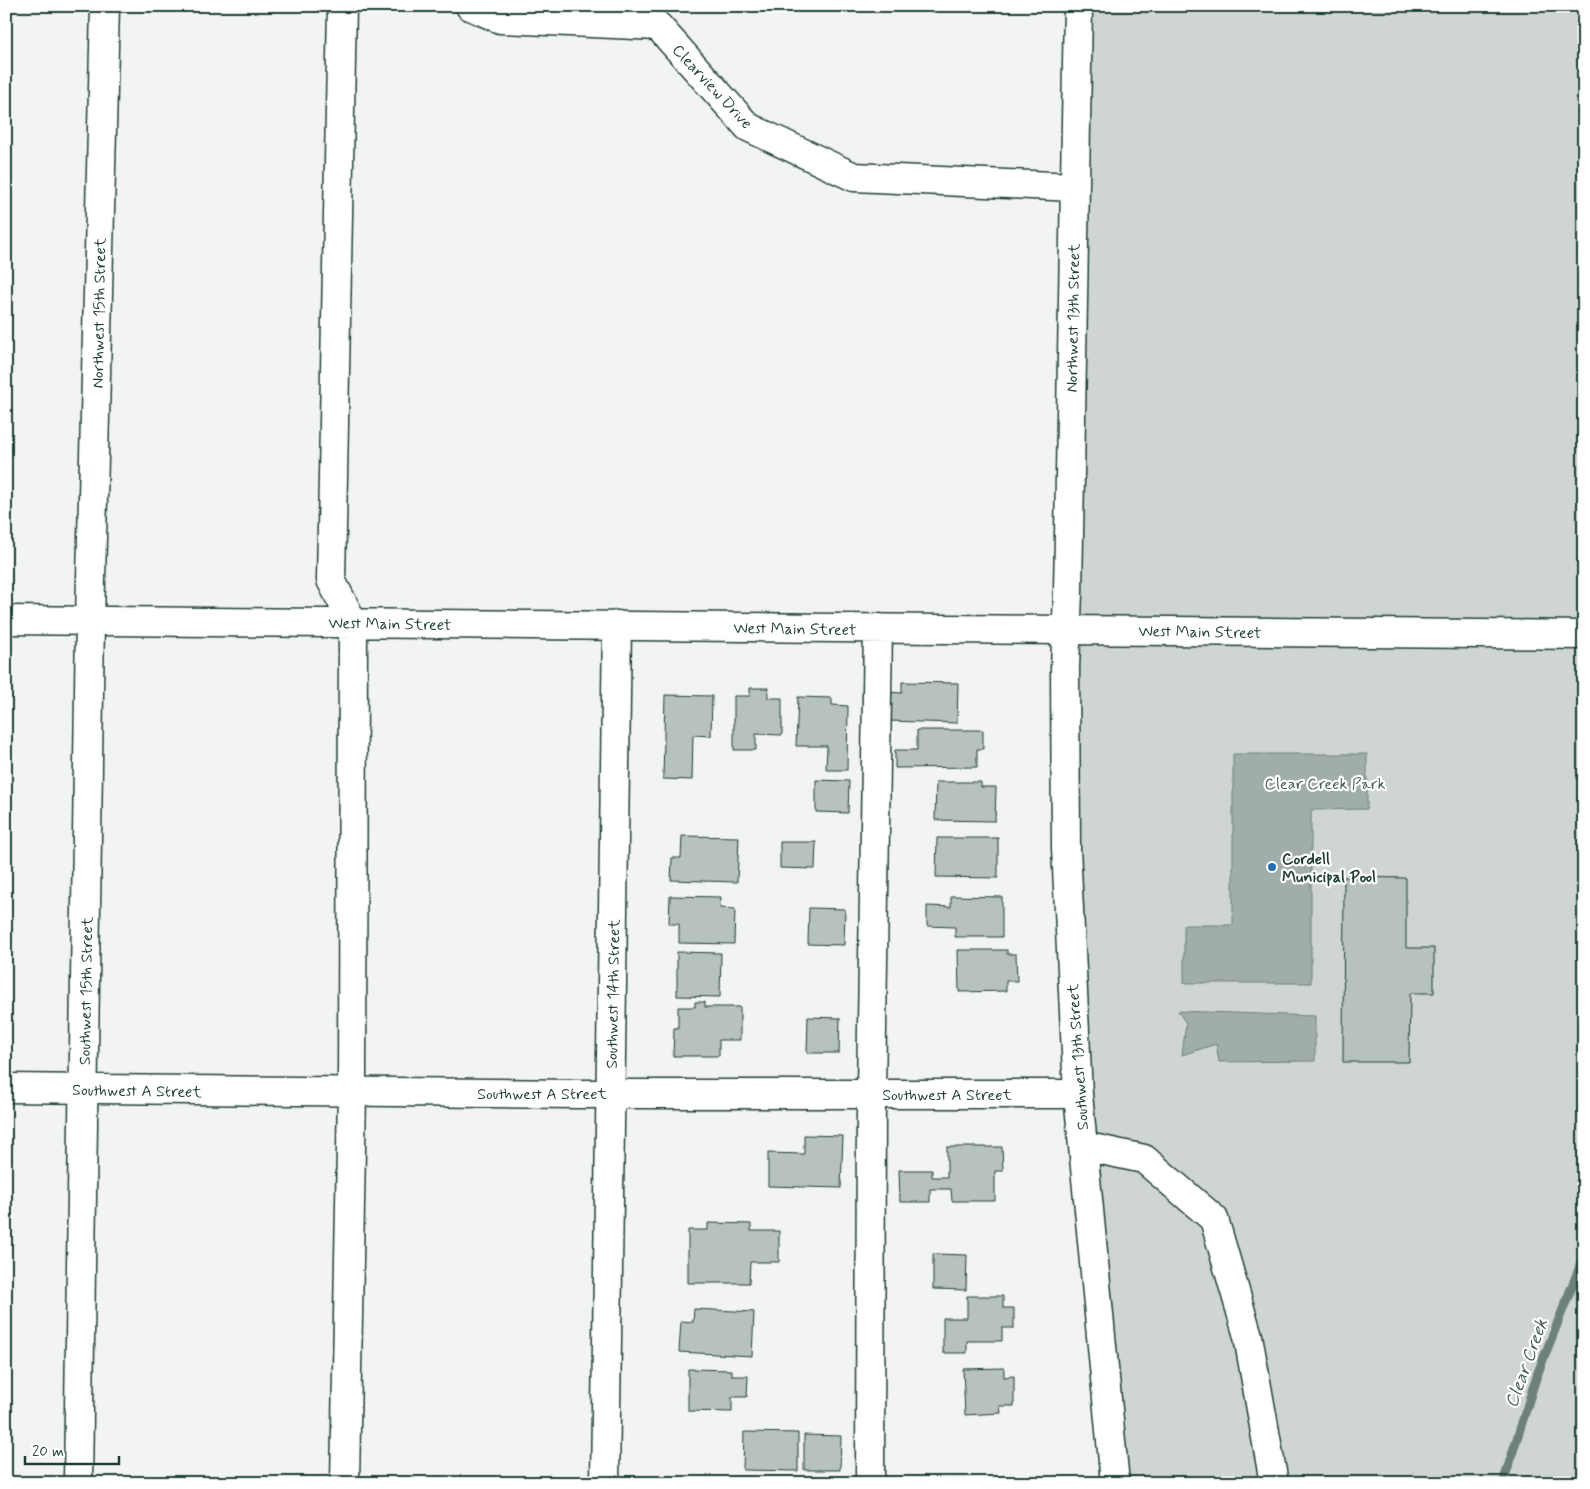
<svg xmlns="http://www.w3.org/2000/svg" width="1590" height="1489" viewBox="0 0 1590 1489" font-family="Mynerve,sans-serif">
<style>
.green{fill:#ced5d3;stroke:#768984}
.water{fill:#a1adaa;stroke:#6d807b}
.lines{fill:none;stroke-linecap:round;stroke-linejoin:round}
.stream{stroke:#6d807b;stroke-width:9}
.building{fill:#b7c1bd;stroke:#1f3d34}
.minor-casing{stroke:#1f3d34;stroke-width:31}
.minor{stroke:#fff;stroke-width:28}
.poi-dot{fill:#1f6fb2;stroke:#fff;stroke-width:2}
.labels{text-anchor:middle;stroke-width:4.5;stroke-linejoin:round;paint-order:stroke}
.street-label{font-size:16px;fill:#1f3d34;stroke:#fff}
.park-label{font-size:16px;fill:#425b54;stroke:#fff}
.poi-label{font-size:16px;font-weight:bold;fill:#1f3d34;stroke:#fff;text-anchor:start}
.water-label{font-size:18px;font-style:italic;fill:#465f57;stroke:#fff}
</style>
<rect width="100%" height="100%" fill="#f2f3f3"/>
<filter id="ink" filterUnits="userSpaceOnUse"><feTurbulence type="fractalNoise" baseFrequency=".02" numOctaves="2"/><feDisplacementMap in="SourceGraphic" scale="10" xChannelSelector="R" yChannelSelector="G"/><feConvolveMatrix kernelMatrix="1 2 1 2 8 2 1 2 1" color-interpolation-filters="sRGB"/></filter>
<g filter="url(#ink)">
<path class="green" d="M1078,6H1584V1483H1115L1078,1094Z"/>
<path class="water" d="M1233,754H1367V809L1311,810V983H1184V925H1233Z
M1178,1011L1315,1016V1061L1219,1062L1216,1044L1182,1055L1186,1023Z"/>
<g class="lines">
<path class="stream" d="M1503,1483L1537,1375L1584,1256"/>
</g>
<path class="building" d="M902,682L958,683L957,723L887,721L888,692L902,693Z
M750,688H768V698H782V735L756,734V750H734V696H750Z
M665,695L712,696L711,736L693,735L692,780L663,779Z
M798,697L832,698V705L848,706L847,770H826L827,746H796Z
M917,730H983V749H977V767L895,768V750H917Z
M816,780L849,781L848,813L816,812Z
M936,782H981V787H996L995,821L935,820Z
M682,836L739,837L737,882L671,880L672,858H681Z
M937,838H998V878L936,877Z
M780,842H816L815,869L780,868Z
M1344,877L1406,878V948H1434V993H1410L1409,1062H1343Z
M670,896L721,897L720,908L735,909L734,944L679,943V924H669Z
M951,896L1002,897V937H955V927L927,926V906L951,907Z
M809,908L845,909L844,945L808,944Z
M958,950H1007V954H1016L1017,981H1006V991L959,992Z
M677,952L721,953L720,997L677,996Z
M695,1002H705V1007H740V1040H719V1056H673L674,1028H678V1007H695Z
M808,1017L840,1018L839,1053H807Z
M804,1135L843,1136L841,1188L768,1186V1153L804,1154Z
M947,1147H1002L1003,1171H995V1201H952L951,1189H930V1202H900L899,1170H932V1177H947Z
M708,1223L751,1224V1231H779V1262H750L749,1283H688V1230H708Z
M933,1254L967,1255L966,1290L933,1289Z
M967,1296H1003V1308H1014V1328H1002V1341H967V1353H943V1318H967Z
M694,1309L754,1312L752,1356L679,1352L681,1321L693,1322Z
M1004,1368V1377L1014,1376V1406H1000L1001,1413L965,1415L963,1369Z
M688,1369L732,1370V1376H748L747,1397H732V1412L688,1411Z
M744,1432L798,1433V1471L743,1470Z
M804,1435L841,1436L840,1470H804Z
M903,1480H967V1483H903Z"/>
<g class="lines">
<defs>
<path id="minor" d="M342,6L331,580L353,623L352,1092L345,1483
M470,6L500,19L658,26L748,127L854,177L1074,187
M1078,6L1068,593L1065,668L1066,848L1078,1094L1115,1483
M6,620L1584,635
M6,1088L579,1094H1078
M1083,1146L1144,1159L1214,1219L1248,1336L1274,1483
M78,1483L90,620L105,6
M605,1483L617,625
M870,1483L871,1094L878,628"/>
</defs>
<use href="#minor" class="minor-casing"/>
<use href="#minor" class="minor"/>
</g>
</g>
<circle class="poi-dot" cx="1272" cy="867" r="5"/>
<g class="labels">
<g class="street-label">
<text transform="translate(713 86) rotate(47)" y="6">Clearview Drive</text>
<text transform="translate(98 313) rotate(-89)" y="6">Northwest 15th Street</text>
<text transform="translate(1072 318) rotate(-89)" y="6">Northwest 13th Street</text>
<text transform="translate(390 623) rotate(1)" y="6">West Main Street</text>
<text transform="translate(795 628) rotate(1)" y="6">West Main Street</text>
<text transform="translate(1200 631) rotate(1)" y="6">West Main Street</text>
<text transform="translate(85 991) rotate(-89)" y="6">Southwest 15th Street</text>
<text transform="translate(612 994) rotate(-89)" y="6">Southwest 14th Street</text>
<text transform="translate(1077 1057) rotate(-94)" y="6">Southwest 13th Street</text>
<text transform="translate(137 1090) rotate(1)" y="6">Southwest A Street</text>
<text x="542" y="1099">Southwest A Street</text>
<text x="947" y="1100">Southwest A Street</text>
</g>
<g class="park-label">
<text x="1325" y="789">Clear Creek Park</text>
</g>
<g class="poi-label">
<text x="1282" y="864">Cordell<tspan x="1282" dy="18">Municipal Pool</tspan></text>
</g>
<g class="water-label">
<text transform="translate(1526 1363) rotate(-70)" y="6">Clear Creek</text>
</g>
</g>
<rect width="1590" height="1489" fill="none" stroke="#fff" stroke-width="25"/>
<rect x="12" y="12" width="1565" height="1464" fill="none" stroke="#1f3d34" stroke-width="2" filter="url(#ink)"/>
<path d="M25 1456v8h94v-8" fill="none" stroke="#1f3d34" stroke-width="2.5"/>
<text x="32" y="1456" font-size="15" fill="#1f3d34" stroke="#ffffff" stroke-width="4" paint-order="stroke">20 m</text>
</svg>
